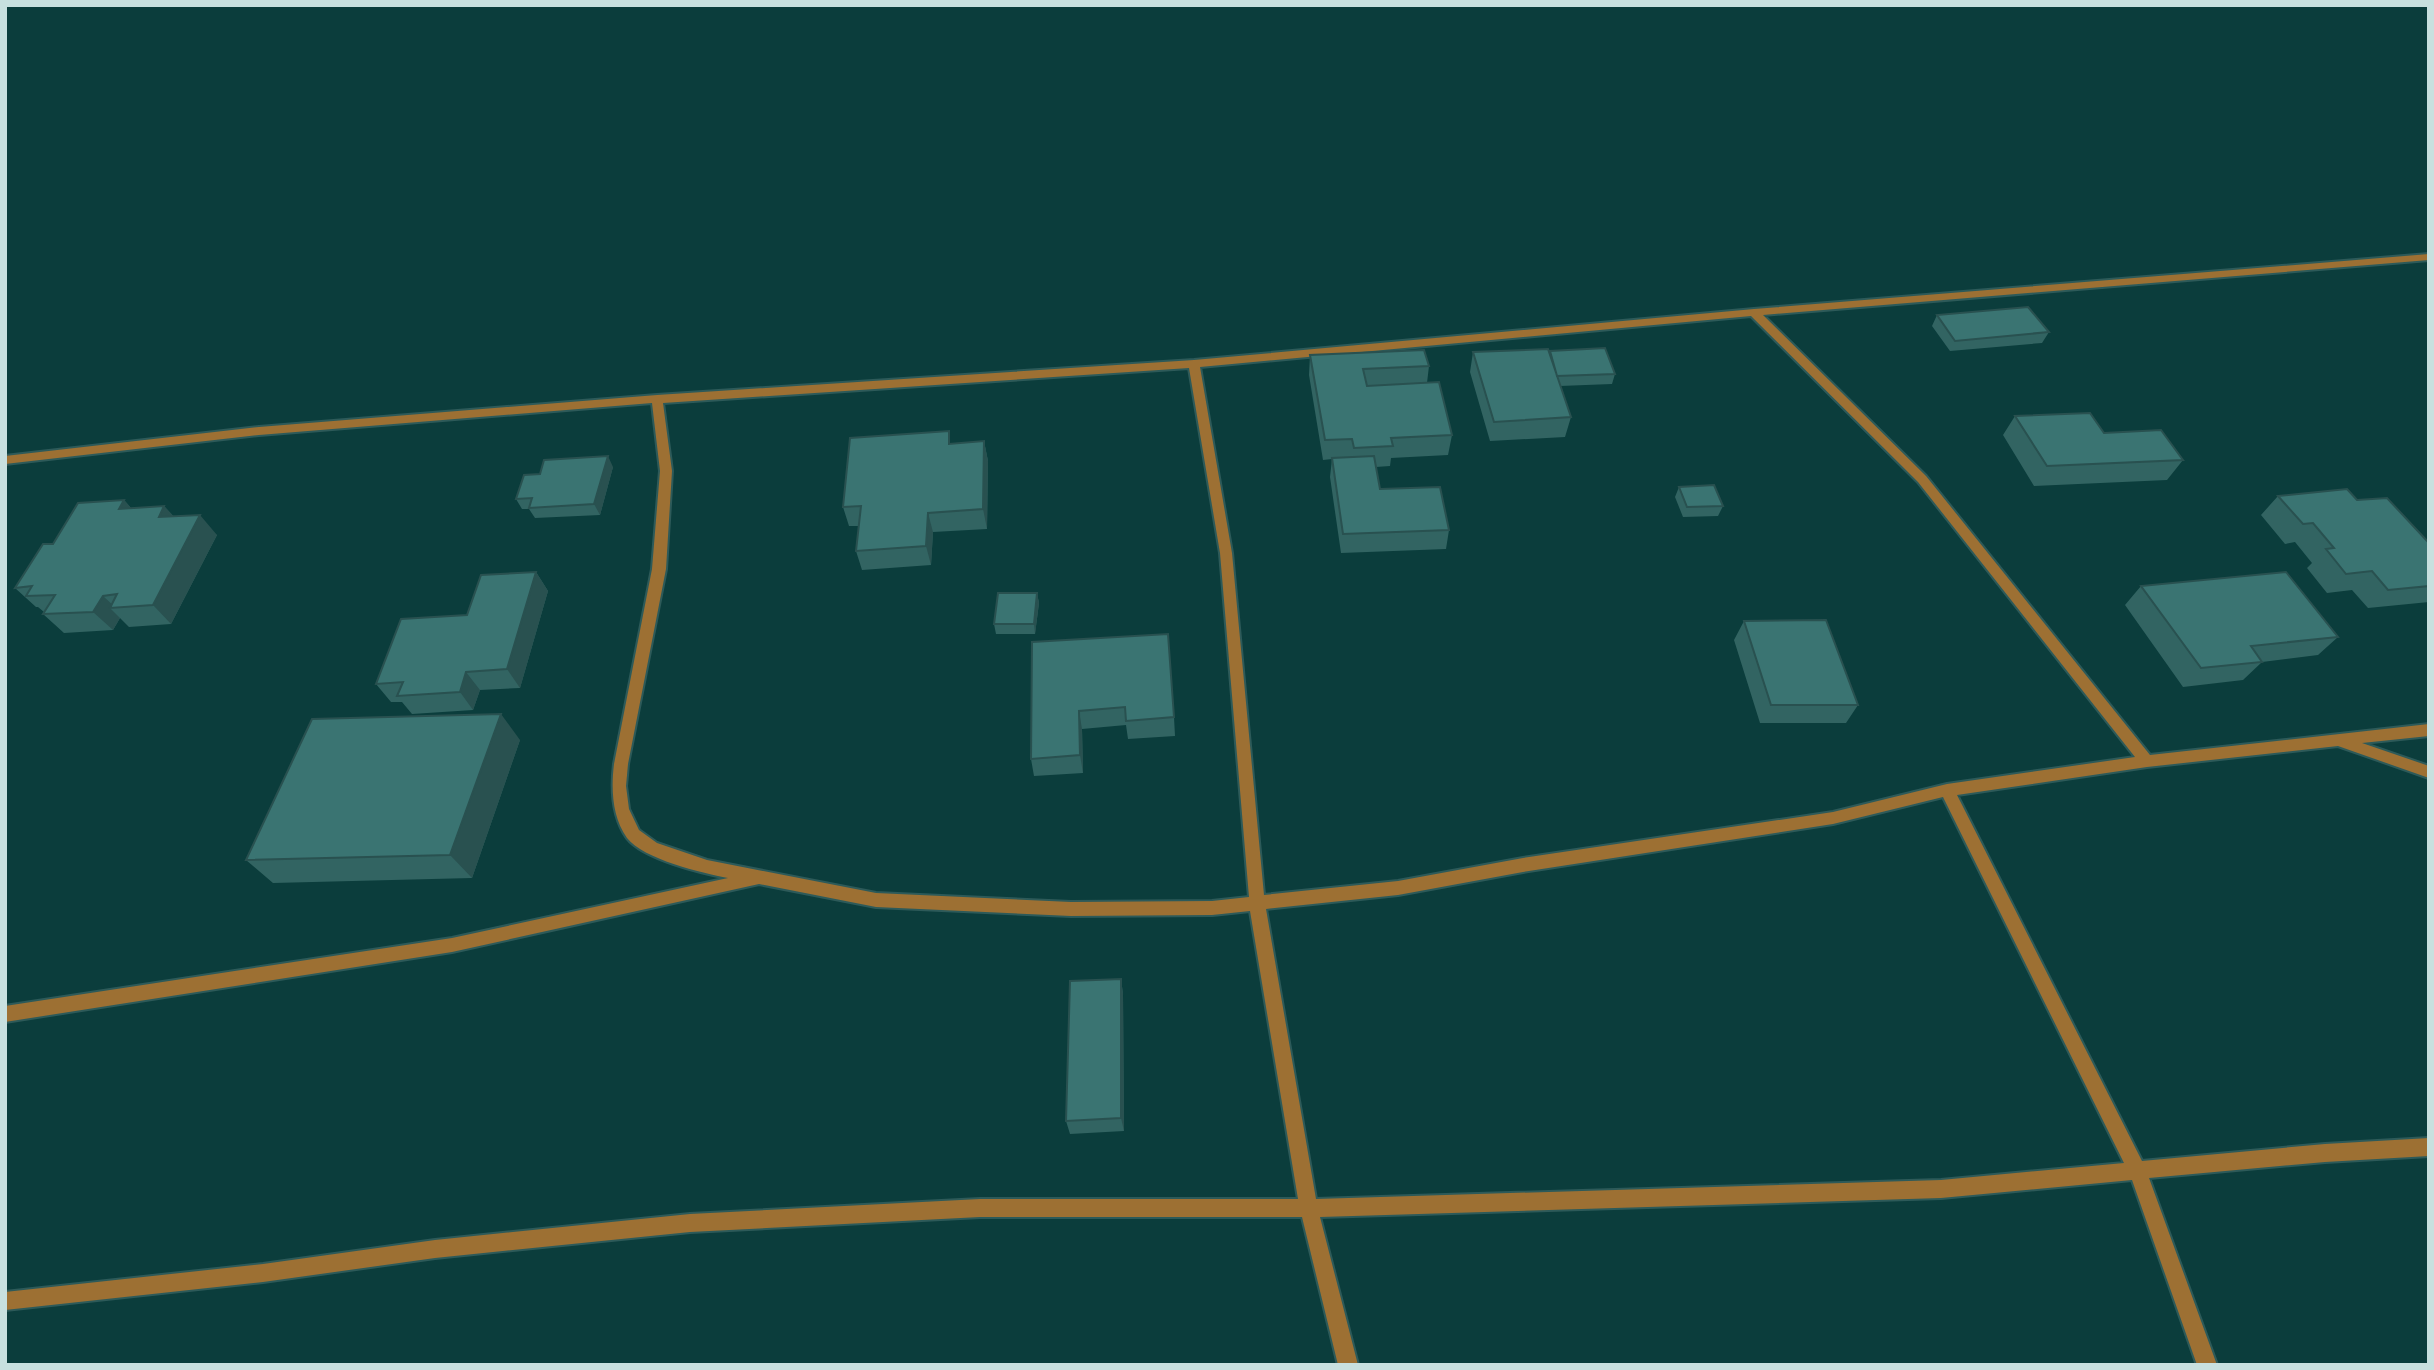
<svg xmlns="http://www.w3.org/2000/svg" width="2434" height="1370" viewBox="0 0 2434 1370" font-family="Mulish,sans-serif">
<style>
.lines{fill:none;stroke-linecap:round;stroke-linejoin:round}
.minor-casing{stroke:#2d5a59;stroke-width:4}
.minor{fill:#9d7033;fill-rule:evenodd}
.wall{fill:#326462}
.shaded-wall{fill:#295150}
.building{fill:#3a7472;stroke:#295150;stroke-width:2}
</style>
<rect width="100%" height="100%" fill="#0b3d3c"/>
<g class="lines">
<defs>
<path id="minor" d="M2429,254V260L1763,315L1926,476L2150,755L2429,724V736L2362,743L2429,766V778L2338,746L2147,767L1957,795L2142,1161L2325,1144L2429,1138V1156L2325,1162L2149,1178L2217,1365H2197L2132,1180L1941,1198L1320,1217L1358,1365H1338L1302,1217H980L690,1232L435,1258L263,1282L5,1310V1292L263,1264L435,1240L690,1214L980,1199H1298L1250,911L1212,915L1071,916L876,907L759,884L452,952L5,1022V1006L452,938L728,878C702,873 643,859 627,838C612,817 611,789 614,764L652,569L660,471L652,403L259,435L5,464V456L259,427L657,395L1194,360L1754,309ZM1751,316L1918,482L2135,757L1947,784L1833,812L1523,858L1398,881L1264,895L1232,553L1200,367ZM1189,368L1220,553L1249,897L1212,901L1071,902L876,893L707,860L657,843L639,830L629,809L626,786L628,764L666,569L672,471L663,403ZM1943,797L2124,1163L1941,1180L1316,1199L1266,909L1398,895L1523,872L1833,824Z"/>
</defs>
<use href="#minor" class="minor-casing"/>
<use href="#minor" class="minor"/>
</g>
<path class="wall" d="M1937,315L2049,332L2042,343L1950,351L1932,326Z
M1550,351L1615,374L1612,384L1560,386L1571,417L1565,437L1490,441L1470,372L1473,352H1549Z
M1310,355L1429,366L1427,383L1452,435L1448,455L1391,458L1390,466L1376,467L1380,489L1449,530L1446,549L1341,553L1330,477L1332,459L1323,460L1309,375Z
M2015,416L2104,433L2183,460L2167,480L2034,486L2003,435Z
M984,441L988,461L987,529L933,532L931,565L862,570L856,551L859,526H849L843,507L952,444Z
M613,467L600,515L535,518L529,509H522L516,499Z
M1679,487L1723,506L1718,516L1683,517L1675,497Z
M2278,496L2357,500L2429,543V602L2368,608L2352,590L2327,593L2307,568L2312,563L2295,542L2285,544L2261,515Z
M124,500L131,508L164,506L174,517L217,535L171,624L129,627L120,618L113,630L64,633L43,614L44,612L38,607H36L15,588L53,544Z
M536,572L548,591L520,688L480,690L473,710L412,714L402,702H391L376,684L467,615Z
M2141,586L2338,637L2318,655L2262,662L2243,680L2183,687L2125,605Z
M1037,593L1039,603L1035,634H996L994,624Z
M1744,621L1858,705L1846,723H1760L1734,640Z
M1032,642L1174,717L1175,736L1128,739L1126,725L1082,729L1083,773L1034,776L1031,759Z
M520,740L472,878L273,883L246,860Z
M1121,979L1123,994L1124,1131L1070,1134L1066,1121Z"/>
<path class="shaded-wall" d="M984,441L988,461L987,529L983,509Z
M608,456L613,467L600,515L594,504Z
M124,500L142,520L119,509Z
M164,506L182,525L159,517Z
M928,513L933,532L931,565L926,546Z
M200,515L217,535L171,624L153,605Z
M536,572L548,591L520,688L507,669Z
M1037,593L1039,603L1035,634L1034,624Z
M103,596L115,607L110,608L120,618L113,630L93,612Z
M466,672L480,690L473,710L460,692Z
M1079,711L1082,729L1083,773L1080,755Z
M501,714L520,740L472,878L450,855Z
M1121,979L1123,994L1124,1131L1121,1118Z"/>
<path class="building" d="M2028,307L2049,332L1955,341L1937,315Z
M1605,348L1615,374L1557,376L1550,351Z
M1548,349L1571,417L1494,422L1473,352Z
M1424,350L1429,366L1363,369L1367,386L1439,382L1452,435L1391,438L1393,446L1354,448L1352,439L1325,440L1310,355Z
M2090,413L2104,433L2161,430L2183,460L2047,466L2015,416Z
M949,431V444L984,441L983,509L928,513L926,546L856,551L861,506L843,507L850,438Z
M608,456L594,504L529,508L532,498L516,499L524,475L540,474L544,460Z
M1374,456L1380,489L1440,487L1449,530L1343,534L1332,458Z
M1714,485L1723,506L1687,507L1679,487Z
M2347,489L2357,500L2387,498L2429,543V586L2388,590L2372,571L2346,574L2326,549L2334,548L2313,523L2303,524L2278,496Z
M124,500L119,509L164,506L159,517L200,515L153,605L110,608L117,594L103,596L93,612L43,614L55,595L26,596L32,586L15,588L43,544H53L78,503Z
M536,572L507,669L466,672L460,692L397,696L403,682L376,684L401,619L467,615L481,575Z
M2286,572L2338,637L2251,646L2262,662L2201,668L2141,586Z
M998,593H1037L1034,624H994Z
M1826,620L1858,705H1771L1744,621Z
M1168,634L1174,717L1126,721L1125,707L1079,711L1080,755L1031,759L1032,642Z
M501,714L450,855L246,860L312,719Z
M1121,979V1118L1066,1121L1070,981Z"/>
<rect width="2434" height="1370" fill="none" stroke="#c8e0df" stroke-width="14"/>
</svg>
